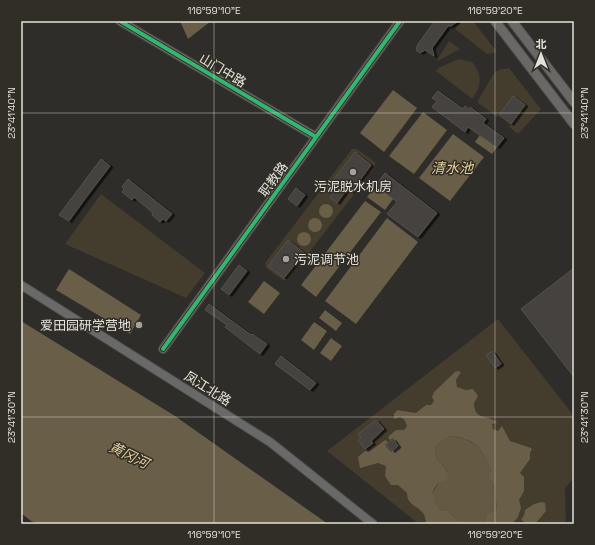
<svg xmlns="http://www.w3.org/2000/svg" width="595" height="545" viewBox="0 0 595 545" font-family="'Space Grotesk','Noto Sans SC',sans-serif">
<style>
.green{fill:#443c2c}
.forest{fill:#645a44}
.water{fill:#695e47}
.building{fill:#44423f;stroke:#53524f;filter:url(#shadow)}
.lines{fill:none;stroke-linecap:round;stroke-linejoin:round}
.secondary-casing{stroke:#4a4946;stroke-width:10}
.primary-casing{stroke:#4a4946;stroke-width:11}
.secondary{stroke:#6a6969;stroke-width:8}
.primary{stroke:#6a6866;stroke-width:9}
.cycleway-casing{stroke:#312e26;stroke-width:6}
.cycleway{stroke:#33b770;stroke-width:4}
.ticks{fill:none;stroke:#e4e1dc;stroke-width:1;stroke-opacity:0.45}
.poi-dot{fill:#a4a29d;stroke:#312e26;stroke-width:1.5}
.labels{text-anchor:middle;stroke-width:3;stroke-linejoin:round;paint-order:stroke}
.street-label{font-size:13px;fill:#e4e1dc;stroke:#312e26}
.poi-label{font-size:13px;fill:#e4e1dc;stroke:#312e26}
.water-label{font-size:14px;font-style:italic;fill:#e4cc99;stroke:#312e26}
.neatline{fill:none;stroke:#e4e1dc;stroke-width:1.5}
.ticks-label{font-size:10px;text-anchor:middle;fill:#e4e1dc}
</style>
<defs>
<filter id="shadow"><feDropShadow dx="3" dy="1.5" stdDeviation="0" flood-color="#0009"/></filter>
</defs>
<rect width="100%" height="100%" fill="#2e2d29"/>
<path class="green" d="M461,21H473L497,52L487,54L455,29Z
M449,41L460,49L436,62Z
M459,59L472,62C483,75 482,86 472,99L436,71L440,67Z
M509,68L541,109L518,134L509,127L525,105L513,97L497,117L477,102L494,73L498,70Z
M352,149H357L375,162V167L288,280H283L266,268L265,263Z
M101,194L205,273L186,298L65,244Z
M498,319L574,416V478L565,488L566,524H419L327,451Z"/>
<path class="forest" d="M449,436C474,439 482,447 491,470L488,478L494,484L497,509L487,514L483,524H466L465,521H458L448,511L441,510L434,501L432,493L447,471L442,464L437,460L435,447Z"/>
<path class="water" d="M180,21H211L188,39Z
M393,90L417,108L384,152L360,133Z
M423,112L447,130L414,174L389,156Z
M453,134L484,157L450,201L419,178Z
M480,135L497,147L492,154L475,142Z
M376,185L393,199L385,210L367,197Z
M365,201L381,212L316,297L301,285Z
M319 211a7 7 0 1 1 14 0a7 7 0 1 1-14 0Z
M308 225a7 7 0 1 1 14 0a7 7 0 1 1-14 0Z
M387,218L418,242L356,324L325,301Z
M297 239a7 7 0 1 1 14 0a7 7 0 1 1-14 0Z
M69,269L141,315L130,334L56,290Z
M264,281L280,293L264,314L248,302Z
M325,310L342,323L336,331L319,318Z
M21,321L175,416L328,524H40L31,521L21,513Z
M314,322L327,331L314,350L301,340Z
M331,338L342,346L331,361L320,353Z
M458,371L461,372L456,380L457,387L466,390L473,389L478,396L474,403C474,422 491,414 497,423L492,424L493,429L498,431L502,426L510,441L531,448L532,450L530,452V459L520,473L524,477V491L519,500L521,508L518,517L512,524H483L487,514L497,509L494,484L488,478L491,470C482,447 474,438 449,436L435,447L437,460C444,465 447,470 448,478L447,481C438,481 436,485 432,493L435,497L434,501L441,510L448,511L458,521H465L466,524H426C426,504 407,510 407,493L398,485H391L385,476L386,466L378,463L360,468L358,457L365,451L369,452L385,440L388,442L385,445L391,452L399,446L393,438L390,440L388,437L396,430H404L407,426L404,419L400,417L394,419V414L397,410L416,413L426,405H431L434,401L432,397L434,392L455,372Z
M542,502L545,503L546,511L535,524H526L521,519L524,516L525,510L534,504Z"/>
<path class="building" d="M458,21L451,26H448L432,48L434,56L425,50L420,53L416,50L418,44L434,22Z
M438,91L463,109L465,106L469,109L470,107L486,119L483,123L504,138L497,147L468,127L465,132L432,107L437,101L432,98Z
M513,96L525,105L511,124L499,115Z
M355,152L371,165L351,192L347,189L337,203L330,198L340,184L334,179Z
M101,159L110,166L85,199L69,221L59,215Z
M385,173L437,213L418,237L387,214L397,202L376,185Z
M128,179L172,214L166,221L163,219L160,222L152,215L153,213L134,197L132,200L122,192L124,189L122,187Z
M296,188L305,195L297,206L288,199Z
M288,240L304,253L284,278L268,266Z
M239,265L247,271L229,295L221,289Z
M574,268V377L521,309Z
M209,304L251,335L252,334L267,344L260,354L225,327L227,325L205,310Z
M492,351L501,364L495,368L486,355Z
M281,356L316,383L310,390L275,364Z
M376,420L384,429L371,441L373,443L365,449L358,440L361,438L358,434Z
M393,439L398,446L392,451L386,445Z"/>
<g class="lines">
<defs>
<path id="secondary" d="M120,21L316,137
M21,285L270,442L373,524
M163,349L400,21"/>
<path id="primary" d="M495,21L574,124
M512,21L574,102"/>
</defs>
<use href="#secondary" class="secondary-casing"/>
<use href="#primary" class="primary-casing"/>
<use href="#secondary" class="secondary"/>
<use href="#primary" class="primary"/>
<defs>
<path id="cycleway" d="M120,21L316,137
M163,349L400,21"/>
</defs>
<use href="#cycleway" class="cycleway-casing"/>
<use href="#cycleway" class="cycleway"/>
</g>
<path class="ticks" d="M214,21V524M495,21V524M21,113H574M21,417H574"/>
<g class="poi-dot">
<circle cx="353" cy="172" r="4"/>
<circle cx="286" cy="259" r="4"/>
<circle cx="139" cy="325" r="4"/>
</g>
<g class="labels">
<g class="street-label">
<text transform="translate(223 70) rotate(31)" y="5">山门中路</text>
<text transform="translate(273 179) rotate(-54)" y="5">职教路</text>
<text transform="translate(208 388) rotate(32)" y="5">凤江北路</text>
</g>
<g class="poi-label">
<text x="353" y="191">污泥脱水机房</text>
<text x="294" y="264" text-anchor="start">污泥调节池</text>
<text x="131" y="330" text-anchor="end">爱田园研学营地</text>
</g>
<g class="water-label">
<text x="452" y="173">清水池</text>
<text transform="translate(129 455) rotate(26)" y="5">黄冈河</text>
</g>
</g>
<rect width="595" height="545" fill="none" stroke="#312e26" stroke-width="44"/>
<g transform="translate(541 54)" stroke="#312e26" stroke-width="3" paint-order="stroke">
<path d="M0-3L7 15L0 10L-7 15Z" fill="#e4e1dc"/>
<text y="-6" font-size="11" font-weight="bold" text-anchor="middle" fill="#e4e1dc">北</text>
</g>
<rect x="22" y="22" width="551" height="501" class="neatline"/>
<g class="ticks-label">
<text x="214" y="14">116°59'10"E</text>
<text x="495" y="14">116°59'20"E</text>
<text transform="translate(11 113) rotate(-90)" y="4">23°41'40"N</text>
<text transform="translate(584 113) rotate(-90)" y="4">23°41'40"N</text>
<text transform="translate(11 417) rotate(-90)" y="4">23°41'30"N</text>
<text transform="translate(584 417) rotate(-90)" y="4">23°41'30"N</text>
<text x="214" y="538">116°59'10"E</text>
<text x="495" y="538">116°59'20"E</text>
</g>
</svg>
